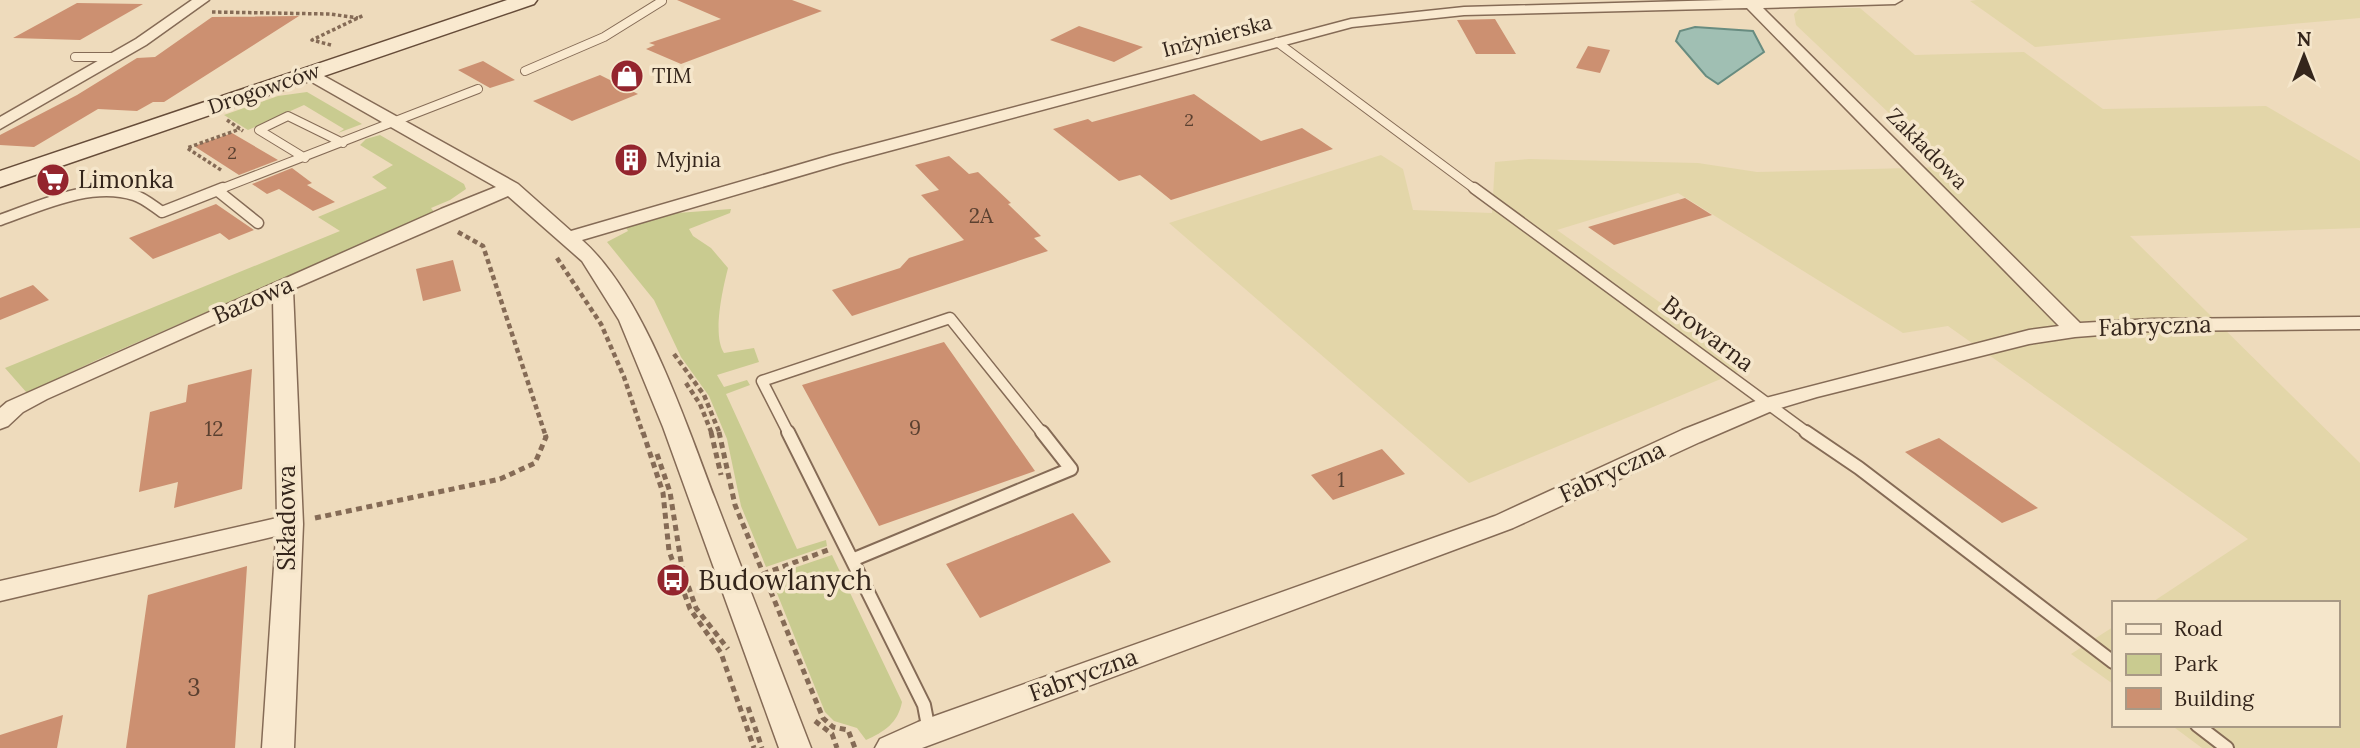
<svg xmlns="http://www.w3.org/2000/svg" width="2360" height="748" viewBox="0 0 2360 748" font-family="Lora,serif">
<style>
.farmland{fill:#e3d6a9}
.green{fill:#c9cb90}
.water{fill:#a0bfb3;stroke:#688c80;stroke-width:2}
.building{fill:#cc9071}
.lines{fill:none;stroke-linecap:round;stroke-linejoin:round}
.service-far2-casing{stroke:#856b56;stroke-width:10}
.service-far1-casing{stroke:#856b56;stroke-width:13}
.service-casing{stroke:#856b56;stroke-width:16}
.minor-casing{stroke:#856b56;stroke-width:3}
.secondary-casing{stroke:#664c39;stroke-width:3}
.path-far2{stroke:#856b56;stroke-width:3.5;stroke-dasharray:3.5 2.5;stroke-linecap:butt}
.path-far1{stroke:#856b56;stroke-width:4.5;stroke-dasharray:5 3.5;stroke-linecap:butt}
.path{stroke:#856b56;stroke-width:5;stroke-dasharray:6 4.5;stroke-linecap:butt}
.service-far2{stroke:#f9e9cf;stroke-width:8}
.service-far1{stroke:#f9e9cf;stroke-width:10}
.service{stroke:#f9e9cf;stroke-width:12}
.minor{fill:#f9e9cf;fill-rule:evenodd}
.secondary{fill:#f9e9cf;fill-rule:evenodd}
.labels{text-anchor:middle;stroke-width:7;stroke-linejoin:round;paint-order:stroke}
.far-number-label{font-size:18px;fill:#5a4030}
.far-street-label{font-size:21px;fill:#34251b;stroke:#f5e6cb}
.far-poi-label{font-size:21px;fill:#34251b;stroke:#f5e6cb;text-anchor:start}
.number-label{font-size:21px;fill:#5a4030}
.poi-label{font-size:24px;fill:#34251b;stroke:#f5e6cb;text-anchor:start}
.street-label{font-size:24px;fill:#34251b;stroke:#f5e6cb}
.near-number-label{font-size:24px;fill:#5a4030}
.near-poi-label{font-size:28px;fill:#34251b;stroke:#f5e6cb;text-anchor:start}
</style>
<rect width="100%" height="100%" fill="#eedbbc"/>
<path class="farmland" d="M1976,0H2360V18L2035,47L1970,1Z
M1800,8H1860L1915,55L2024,52L2103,109L2266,106L2360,161V228L2130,236L2360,463V748H2202L2171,725H2337V603H2151L2248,539L1948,326L1903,333L1678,193L1557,230L1739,358L1745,369L1469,483L1169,223L1381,155L1403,169L1413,210L1492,213L1495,162L1529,159L1698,163L1757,172L1946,167L1796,25L1794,14Z
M2113,627V684L2071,654Z"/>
<path class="green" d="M307,92L362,124L338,133L344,129L304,105L248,130L224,115L278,96Z
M380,135L464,184L466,189L450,200L431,208L435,213L101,358L27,393L5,368L340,231L318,217L387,188L372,177L393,165L360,145L366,139Z
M731,209L730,213L689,229L693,236L711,248L728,268C723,288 712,335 724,353L754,348L759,362L717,375L724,387L747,380L750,385L726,394L797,549L826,540L827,546L766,567L741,506L727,439L709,396L681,357L654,300L607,242L628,231L625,226L664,214Z
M832,555L902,702C898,723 884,732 866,740L857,728L834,721L825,712L770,576Z"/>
<path class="water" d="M1695,27L1753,31L1764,52L1718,84L1706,76L1676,41L1680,31Z"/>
<path class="building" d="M677,0H792L822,11L681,64L646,49L655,45L649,43L721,19Z
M77,3L143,4L80,40L13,38Z
M299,16L164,102H153L137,111L98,109L34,147L0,145V135L77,95L137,58L155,57L212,17Z
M1495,19L1516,54H1476L1457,20Z
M1079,26L1143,47L1114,62L1050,40Z
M1588,46L1610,50L1600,73L1576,68Z
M483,61L515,80L490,88L458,70Z
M600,75L638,94L572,121L533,101Z
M1194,94L1261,141L1302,128L1333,149L1171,200L1140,175L1119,181L1053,129L1088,119L1092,122Z
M232,133L278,160L239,175L194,146Z
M949,156L969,174L978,172L1011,203L1008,204L1041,236L1034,238L1048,251L852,316L832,290L900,268L909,258L964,240L921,195L939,190L915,165Z
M292,168L312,183L307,185L335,202L313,211L279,189L267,194L252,184Z
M1685,198L1712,215L1614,245L1588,227Z
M216,204L254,230L229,240L220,233L153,259L129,238Z
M453,260L461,291L423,301L416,269Z
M33,285L49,300L0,320V298Z
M944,342L1035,471L879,526L802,385Z
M252,369L242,489L174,508L178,482L139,492L150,412L186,402L188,385Z
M1939,438L2038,508L2002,523L1905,452Z
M1382,449L1405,474L1333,500L1311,475Z
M1073,513L1111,562L980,618L946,564Z
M247,566L235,748H126L148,595Z
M63,715L57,748H0V735Z"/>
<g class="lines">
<defs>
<path id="service-far2" d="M1277,42L1476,190
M75,57H116
M525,71L604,37L662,1L660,0
M305,158L259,130L288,116L343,143
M218,190L478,89"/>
<path id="service-far1" d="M1474,188L1809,434
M218,191L258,223
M0,220C40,206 91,181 134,195C144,198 153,206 162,212L223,188
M789,434L762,381L950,318L1043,434"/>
<path id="service" d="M788,432L852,560L1071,469L1042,432
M1806,432L1859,468L2113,662
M852,560L924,705L929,731
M2197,725L2227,748"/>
<path id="minor" d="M192,0H209L146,45L0,129V117L136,39Z
M1724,0H1902L1895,4L1763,8L2080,323L2152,319L2360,317V329L2152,331L2075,337L2029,344L1817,397L1774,410L1700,442L1513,528L922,748H875L880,739L918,722L1495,516L1682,430L1758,400L2029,330L2059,326L1747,8L1464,15L1352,27L844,163L582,240C644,295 685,421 715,499C747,582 779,665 811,748H779L663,427L619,320L582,261L508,196L293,289L303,524L294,748H262L276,536L0,601V581L277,518L273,298L47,399L23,412L8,426L0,429V408L7,402L441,209L496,187L303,77L301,74L303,71H315L518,184L571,231L832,155L1351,19L1464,7Z"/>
<path id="secondary" d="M507,0H537L534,4L0,187V171Z"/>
</defs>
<use href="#service-far2" class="service-far2-casing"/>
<use href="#service-far1" class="service-far1-casing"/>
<use href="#service" class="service-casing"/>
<use href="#minor" class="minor-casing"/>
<use href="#secondary" class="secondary-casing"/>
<path class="path-far2" d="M212,12L330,14L358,18
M331,45L312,40L364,15
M227,120L243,131
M221,170L187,148L240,129"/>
<path class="path-far1" d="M458,232L483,246L545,434
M557,258L601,324L624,377L643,434
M674,354L704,395L720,434
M686,383L700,404L712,434"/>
<path class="path" d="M643,432L663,493L669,551L690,609L721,653L754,748
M711,432L721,475
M719,432L735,505L823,718L833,727L848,730L855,748
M657,454L670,492L682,568L696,608L728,649
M315,518L500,479L535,463L546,437L544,432
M763,574L828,550
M748,707L762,748
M815,721L832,734L837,748"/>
<use href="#service-far2" class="service-far2"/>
<use href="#service-far1" class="service-far1"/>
<use href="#service" class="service"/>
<use href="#minor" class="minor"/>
<use href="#secondary" class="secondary"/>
</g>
<defs>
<symbol id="shop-disc" viewBox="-11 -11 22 22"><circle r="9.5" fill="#94252e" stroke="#f5e6cb"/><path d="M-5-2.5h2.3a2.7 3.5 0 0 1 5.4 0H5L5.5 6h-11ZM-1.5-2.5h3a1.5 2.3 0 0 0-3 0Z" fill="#fff"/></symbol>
<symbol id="building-disc" viewBox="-11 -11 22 22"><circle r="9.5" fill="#94252e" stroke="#f5e6cb"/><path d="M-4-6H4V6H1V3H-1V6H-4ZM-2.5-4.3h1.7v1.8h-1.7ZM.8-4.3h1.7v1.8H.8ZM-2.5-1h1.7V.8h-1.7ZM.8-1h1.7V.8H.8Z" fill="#fff"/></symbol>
<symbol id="supermarket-disc" viewBox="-11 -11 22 22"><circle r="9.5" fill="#94252e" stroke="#f5e6cb"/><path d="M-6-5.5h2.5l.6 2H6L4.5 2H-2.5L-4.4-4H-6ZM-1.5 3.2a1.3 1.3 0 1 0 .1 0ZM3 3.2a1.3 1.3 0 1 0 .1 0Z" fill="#fff"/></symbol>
<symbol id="bus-disc" viewBox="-11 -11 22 22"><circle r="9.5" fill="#94252e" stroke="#f5e6cb"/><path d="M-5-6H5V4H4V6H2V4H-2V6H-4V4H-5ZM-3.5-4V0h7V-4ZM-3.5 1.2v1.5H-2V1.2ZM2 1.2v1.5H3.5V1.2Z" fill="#fff"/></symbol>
</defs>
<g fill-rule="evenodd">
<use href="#shop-disc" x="608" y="57" width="38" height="38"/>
<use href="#building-disc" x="612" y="141" width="38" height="38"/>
<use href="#supermarket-disc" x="34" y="161" width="38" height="38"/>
<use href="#bus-disc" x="654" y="561" width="38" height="38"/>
</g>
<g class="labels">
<g class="far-number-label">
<text x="1189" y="126">2</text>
<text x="232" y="159">2</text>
</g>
<g class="far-street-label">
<text transform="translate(1217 36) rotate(-15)" y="7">Inżynierska</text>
<text transform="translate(264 89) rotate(-19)" y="7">Drogowców</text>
<text transform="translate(1927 149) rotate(45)" y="7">Zakładowa</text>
</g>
<g class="far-poi-label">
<text x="652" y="83">TIM</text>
<text x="656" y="167">Myjnia</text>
</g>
<g class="number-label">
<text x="981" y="223">2A</text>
<text x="915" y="435">9</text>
<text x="214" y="436">12</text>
<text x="1341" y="487">1</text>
</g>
<g class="poi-label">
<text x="78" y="188">Limonka</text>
</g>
<g class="street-label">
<text transform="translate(253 300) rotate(-24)" y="8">Bazowa</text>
<text transform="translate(2155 326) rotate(-2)" y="8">Fabryczna</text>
<text transform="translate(1708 334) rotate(37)" y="8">Browarna</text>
<text transform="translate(1612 472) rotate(-25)" y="8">Fabryczna</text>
<text transform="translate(287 518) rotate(-90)" y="8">Składowa</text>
<text transform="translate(1083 675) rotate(-20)" y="8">Fabryczna</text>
</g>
<g class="near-number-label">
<text x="194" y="696">3</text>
</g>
<g class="near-poi-label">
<text x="698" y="590">Budowlanych</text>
</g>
</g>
<rect x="2112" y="601" width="228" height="126" fill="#f5e6cb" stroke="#a89985" stroke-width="2"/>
<rect x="2126" y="624" width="35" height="10" fill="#f9e9cf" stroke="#a89985" stroke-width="2"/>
<text x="2174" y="636" font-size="21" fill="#34251b">Road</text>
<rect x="2126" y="654" width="35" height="21" fill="#c9cb90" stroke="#a89985" stroke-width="2"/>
<text x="2174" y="671" font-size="21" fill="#34251b">Park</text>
<rect x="2126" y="688" width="35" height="21" fill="#cc9071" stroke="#a89985" stroke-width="2"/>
<text x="2174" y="706" font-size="21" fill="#34251b">Building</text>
<g transform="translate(2304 56)" stroke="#f5e6cb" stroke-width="5" paint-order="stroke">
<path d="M0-5L12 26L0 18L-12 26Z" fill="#34251b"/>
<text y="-10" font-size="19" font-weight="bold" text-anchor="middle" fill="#34251b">N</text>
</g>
</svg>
